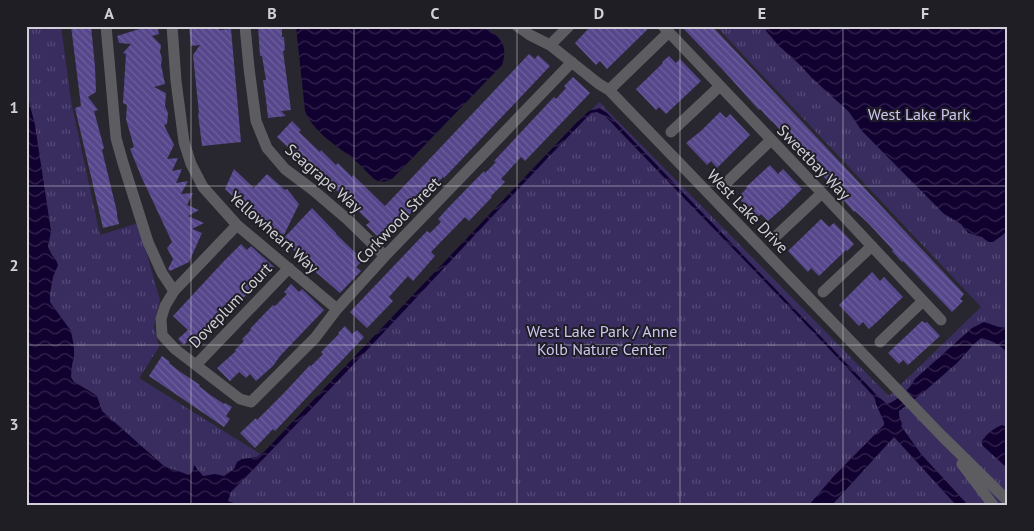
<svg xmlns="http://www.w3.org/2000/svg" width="1034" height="531" viewBox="0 0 1034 531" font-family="'PT Sans',sans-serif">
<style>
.park{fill:url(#park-tufts)}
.water{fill:url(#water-waves)}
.building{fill:url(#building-back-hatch)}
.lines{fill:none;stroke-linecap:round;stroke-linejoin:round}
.minor{stroke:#5d5d61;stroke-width:11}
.grid{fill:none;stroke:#d1d0d6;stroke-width:1;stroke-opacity:0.55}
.labels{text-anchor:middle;stroke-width:4;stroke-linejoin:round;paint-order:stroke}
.park-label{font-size:16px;fill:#cdc7f0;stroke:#1f1e25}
.street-label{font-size:16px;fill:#d1d0d6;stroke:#1f1e25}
.neatline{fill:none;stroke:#d1d0d6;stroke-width:2}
.grid-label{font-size:16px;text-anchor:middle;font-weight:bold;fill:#d1d0d6}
</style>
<defs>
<pattern id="park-tufts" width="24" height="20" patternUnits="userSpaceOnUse" patternTransform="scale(1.25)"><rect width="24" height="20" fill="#392d60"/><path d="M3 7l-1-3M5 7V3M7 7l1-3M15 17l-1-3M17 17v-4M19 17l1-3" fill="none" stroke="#554a76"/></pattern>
<pattern id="water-waves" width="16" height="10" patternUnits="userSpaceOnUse" patternTransform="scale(1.25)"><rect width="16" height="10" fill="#110130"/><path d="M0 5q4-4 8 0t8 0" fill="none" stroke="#33254d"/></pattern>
<pattern id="building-back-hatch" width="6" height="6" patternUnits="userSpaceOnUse" patternTransform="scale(1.25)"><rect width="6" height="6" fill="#56468b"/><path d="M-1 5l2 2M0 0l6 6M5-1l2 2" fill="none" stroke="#6d609b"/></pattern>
</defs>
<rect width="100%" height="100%" fill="#28272f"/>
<path class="park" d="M26,26H61L71,101L100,235L138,223L160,300L154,326L159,347L139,378L265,457L599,102L889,396L981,307L716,26H1008V505H26Z"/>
<path class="water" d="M296,26H484C500,38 509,44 502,65L393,178C388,181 383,183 378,181C372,179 363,167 358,163C339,146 315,135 305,111Z
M764,26H1008V228L1004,234L993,242H988L982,237L968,233L961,224L944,214L862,131L849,112L812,78L799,64L779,46L767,32Z
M26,90L35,125L51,231L48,247L52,255L56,260L58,265L53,277L50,294V302L71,331L74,347V357L72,365L71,377L74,382L88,390L97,396L102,411L164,466L189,475L193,471L194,465L203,476L215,474L224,476L234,469L237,462L242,459L257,457L264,452L580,119L589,111L599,108L607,113L871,389L879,398H880L887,404C897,401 910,389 915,379L972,328L984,322L999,327L1008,328V354C1000,344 993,341 981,338L975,343L957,363L925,391L899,411V416L902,424L901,426L921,454L968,505H956L894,437L832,505H809L833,477L884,425V422L876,404L875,399L867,389C781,297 692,207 605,116L597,112L591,113C470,238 353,368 231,492L228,501L239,505H26Z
M1002,425L1008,427V469L983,446L981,442C987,434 992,429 1002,425Z"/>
<path class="building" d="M71,26H91L95,67L96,92L88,97L98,110L94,111L104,148L102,150L117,212V216L119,224L103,228L75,108L81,106Z
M149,26H157L159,34L152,36L161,45L160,52L162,59L161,65L165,84L154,87L166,93L165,106L168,113L167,124L164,125L174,145L167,159L178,158L172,171L182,169L176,183L188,181L181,194L193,193L187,205L199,210L188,216L204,223L192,229L202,233L189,262L170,271L168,269L173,259L167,248L172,242L141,176L130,149L134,147L126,119L127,105L123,103L126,54L123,53L131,44L119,43L117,36Z
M189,26H219V30L231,29L241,142L202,146L198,113H199L193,55L200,45L191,46Z
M258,26H282V37H284L285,50L283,51L291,110L281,111L286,116L268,118L266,100L263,80H266L262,56H260Z
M591,26H651L607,69L600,61L596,65L575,43Z
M681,26H712L964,294L960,299L963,301L952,312L903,261L902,262L892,251L893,250L868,223L855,211L854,212L824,177L788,139L772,121V122L760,109L759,110L724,71Z
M529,54L535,59L538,55L550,66L480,140L444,178L443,177L433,187L434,188L388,238L386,236L382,241L366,225L370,222L336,190L334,192L319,177L317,179L303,165L302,167L289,154L292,151L277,137L292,121L301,130L299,132L320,152L321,150L336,165L338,163L352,177L353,175L385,206Z
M669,56L676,63L680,59L701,81L666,114L659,107L656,110L636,89L663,63L662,62Z
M573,77L590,93L525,161L521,157L501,179L505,182L491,196L492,197L469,221L465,217L431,252L435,256L413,281L408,276L389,297L393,301L367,328L350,312L427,231L430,233L441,222L438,219L448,208L484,171L485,173L496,162L494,161L554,97L556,99L566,88L564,86Z
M720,112L726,118L730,114L750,135L717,168L711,161L707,165L686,143L702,130Z
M770,165L778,174L783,169L802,189L784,207L768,221L761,214L757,218L738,197L747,188L746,187Z
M234,169L254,188L267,174L285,190L287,189L299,204L281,241L269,229L267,230L260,223V222L225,189Z
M312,208L336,233V234L363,260L356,267L361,271L340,293L311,268L283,239Z
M821,219L829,227L834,223L854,244L847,251L846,250L819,276L811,268L808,272L788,251Z
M241,244L247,250L251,246L274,267L196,346L189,339L184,345L178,339L188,330L173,316L224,261Z
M872,272L880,281L884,277L903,297L878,321L869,329L863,322L859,326L839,305Z
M291,284L299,292L302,289L324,310L280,356L273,366L256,381L250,374L246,378L239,372L230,381L217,368L236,351L235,350L244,341L242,339L251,330L250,329L268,310L273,305L275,306L287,294L284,292Z
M922,321L925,323L927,322L940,336L908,365L903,360L899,364L888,353Z
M345,326L352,334L357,330L364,337L275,431L273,429L255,448L240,433L256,418L257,420L284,393L310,365L311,366L323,354L321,352L339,334L338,333Z
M162,356L170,362L169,363L179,371L200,385L199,386L209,394L224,404L225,403L232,407L226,416L230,419L224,427L149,376Z"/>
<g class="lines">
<path class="minor" d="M106,26L116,138L123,163L148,242L162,273L174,291
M172,26L176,81L184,142L191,164L203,187L237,225L337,309
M245,26L249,68L256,121L267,148L285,169L313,190L347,219L385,256
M517,26L530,35L550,45L599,84L609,90L942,436L1008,501
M663,26L822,193L941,320
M550,45L569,26
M609,90L669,32
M671,132L720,86
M723,186L771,140
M237,225L174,291L165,306L161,319L162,335L175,349L240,399L251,402L315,338L337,309L385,256L572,62
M774,238L822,193
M823,292L872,246
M880,342L923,301
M196,365L289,268
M962,464L993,505"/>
</g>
<path class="grid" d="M191,26V505M354,26V505M517,26V505M680,26V505M843,26V505M26,186H1008M26,345H1008"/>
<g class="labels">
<g class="park-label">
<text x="919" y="120">West Lake Park</text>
<text x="602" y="337">West Lake Park / Anne<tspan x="602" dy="18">Kolb Nature Center</tspan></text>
</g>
<g class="street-label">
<text transform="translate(814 162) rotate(46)" y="6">Sweetbay Way</text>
<text transform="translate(324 178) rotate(41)" y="6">Seagrape Way</text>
<text transform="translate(748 211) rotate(46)" y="6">West Lake Drive</text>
<text transform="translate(398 220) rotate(-46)" y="6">Corkwood Street</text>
<text transform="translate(274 232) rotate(42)" y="6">Yellowheart Way</text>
<text transform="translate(230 305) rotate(-46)" y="6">Doveplum Court</text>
</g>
</g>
<rect width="1034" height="531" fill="none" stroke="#1f1e25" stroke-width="55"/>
<rect x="28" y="28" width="978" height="476" class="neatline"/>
<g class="grid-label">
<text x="109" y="19">A</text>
<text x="272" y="19">B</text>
<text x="435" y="19">C</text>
<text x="599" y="19">D</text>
<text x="762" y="19">E</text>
<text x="925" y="19">F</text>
<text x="14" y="113">1</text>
<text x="14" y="271">2</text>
<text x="14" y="430">3</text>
</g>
</svg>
